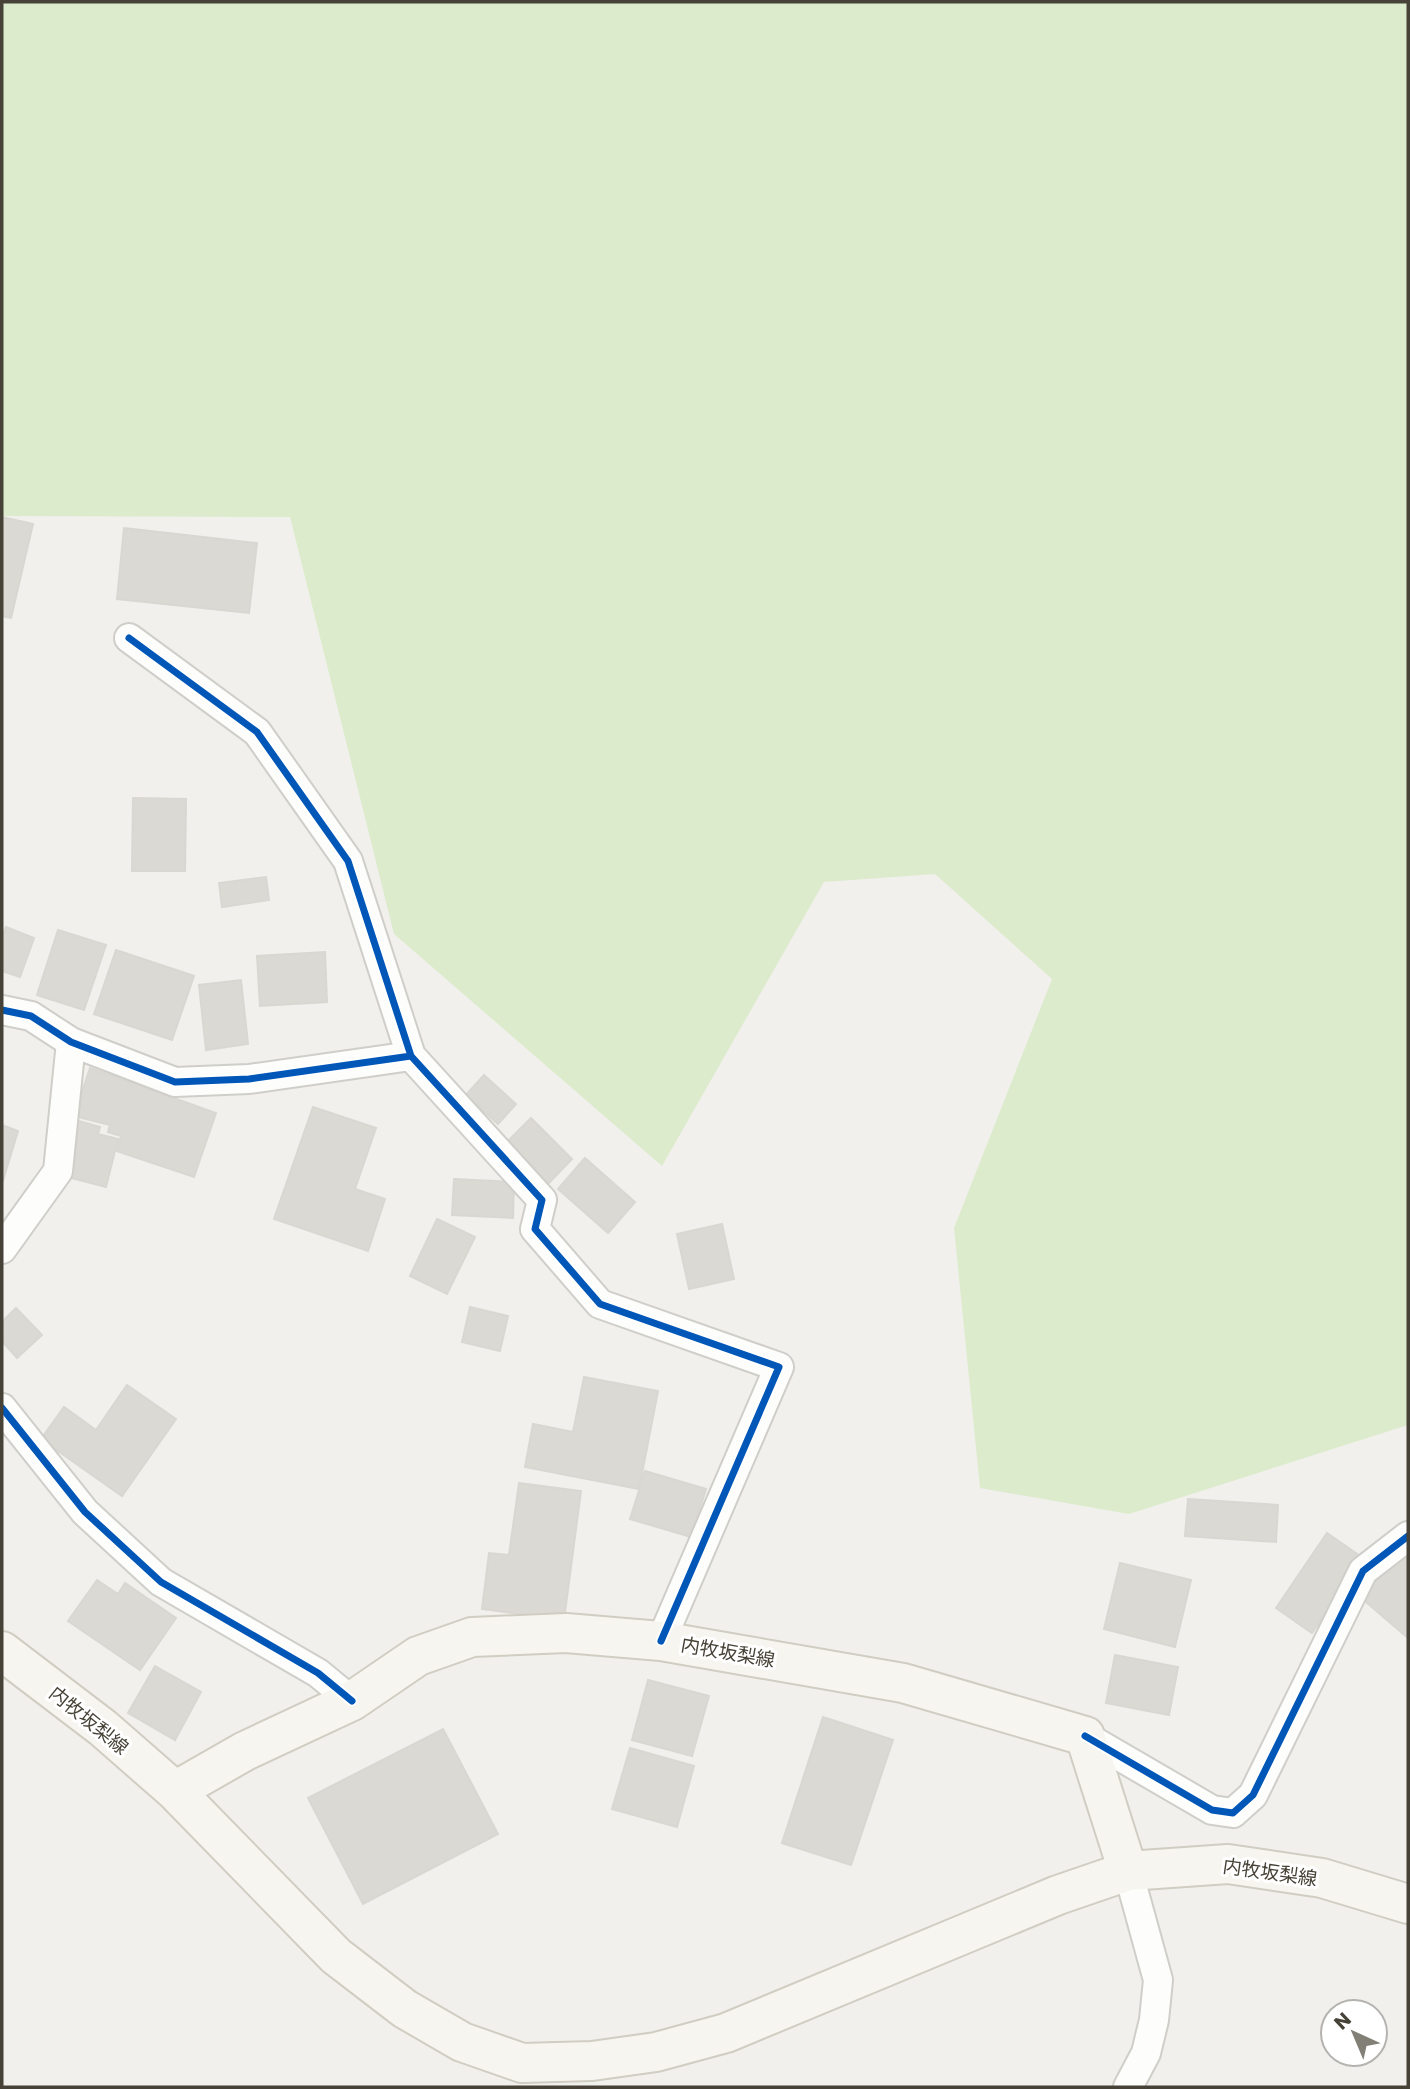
<svg xmlns="http://www.w3.org/2000/svg" width="1410" height="2089" viewBox="0 0 1410 2089" font-family="Poppins,'Noto Sans JP',sans-serif">
<style>
.green{fill:#ddebcd}
.building{fill:#dbd9d4;stroke:#d9d7d2;stroke-width:2}
.lines{fill:none;stroke-linecap:round;stroke-linejoin:round}
.minor-casing{stroke:#cfcec9;stroke-width:32}
.secondary-casing{stroke:#d0cdc3;stroke-width:42}
.minor{stroke:#fdfdfc;stroke-width:28}
.secondary{stroke:#f7f5ef;stroke-width:38}
.cycleway-casing{stroke:#fff;stroke-width:11}
.cycleway{stroke:#0057b8;stroke-width:7}
.labels{text-anchor:middle;stroke-width:6;stroke-linejoin:round;paint-order:stroke}
.street-label{font-size:19px;fill:#474237;stroke:#fff}
</style>
<rect width="100%" height="100%" fill="#f1f0ec"/>
<path class="green" d="M2,2H1408V1425L1129,1514L980,1488L954,1228L1052,979L935,874L824,882L662,1166L394,934L290,517L2,516Z"/>
<path class="building" d="M2,517L33,524L11,618L2,616Z
M124,528L257,543L249,613L117,599Z
M133,798L186,799L185,871H132Z
M266,877L269,900L222,907L219,883Z
M6,927L34,938L20,977L2,971V937Z
M58,930L106,945L84,1010L37,995Z
M116,950L194,976L172,1040L94,1014Z
M325,952L327,1002L260,1006L257,956Z
M241,980L248,1044L206,1050L199,985Z
M90,1068L216,1113L194,1177L117,1151L121,1136L108,1132L110,1125L74,1116Z
M484,1075L516,1104L498,1124L466,1095Z
M313,1107L376,1128L355,1189L385,1199L368,1251L274,1219Z
M531,1118L572,1159L547,1185L505,1144Z
M75,1120L100,1127L98,1134L118,1139L106,1187L60,1175Z
M2,1125L18,1131L2,1184Z
M585,1158L635,1202L608,1233L558,1189Z
M454,1179L514,1182L513,1218L452,1215Z
M437,1219L475,1237L447,1294L410,1276Z
M722,1224L734,1279L689,1289L677,1234Z
M470,1307L508,1316L500,1351L462,1342Z
M16,1308L42,1335L17,1358L2,1341V1322Z
M584,1377L658,1391L639,1489L525,1467L533,1424L573,1432Z
M127,1385L176,1419L122,1496L41,1439L64,1407L96,1430Z
M645,1471L706,1489L691,1537L630,1519Z
M519,1483L581,1491L564,1620L482,1609L489,1553L509,1555Z
M1188,1499L1278,1505L1276,1542L1185,1536Z
M1327,1533L1363,1558L1312,1633L1276,1608Z
M1399,1550L1408,1558V1638L1360,1597Z
M1120,1563L1191,1580L1175,1647L1104,1629Z
M97,1580L118,1594L125,1583L176,1618L140,1670L68,1621Z
M1115,1655L1178,1667L1169,1715L1106,1703Z
M155,1666L201,1692L175,1740L128,1713Z
M648,1680L709,1696L692,1756L632,1740Z
M823,1717L893,1740L851,1865L782,1843Z
M443,1729L498,1834L363,1904L308,1798Z
M630,1748L694,1766L677,1827L612,1809Z"/>
<g class="lines">
<defs>
<path id="minor" d="M129,638L257,732L348,861L411,1056L542,1200L535,1229L600,1304L779,1367L661,1641
M2,1010L31,1016L71,1042L175,1082L249,1079L411,1056
M2,1249L58,1171L71,1042
M2,1408L85,1512L161,1582L318,1673L352,1701
M1085,1736L1212,1810L1233,1813L1253,1795L1363,1571L1408,1536
M1128,1871L1158,1980L1154,2020L1146,2053L1128,2087"/>
<path id="secondary" d="M2,1651L103,1728L175,1791L336,1956L405,2009L462,2042L522,2063L592,2061L656,2052L726,2033L1058,1895L1128,1871L1228,1864L1322,1878L1408,1904
M175,1791L245,1751L352,1701L418,1656L472,1637L566,1633L661,1641L903,1683L1085,1736L1128,1871"/>
</defs>
<use href="#minor" class="minor-casing"/>
<use href="#secondary" class="secondary-casing"/>
<use href="#minor" class="minor"/>
<use href="#secondary" class="secondary"/>
<defs>
<path id="cycleway" d="M129,638L257,732L348,861L411,1056L542,1200L535,1229L600,1304L779,1367L661,1641
M2,1010L31,1016L71,1042L175,1082L249,1079L411,1056
M2,1408L85,1512L161,1582L318,1673L352,1701
M1085,1736L1212,1810L1233,1813L1253,1795L1363,1571L1408,1536"/>
</defs>
<use href="#cycleway" class="cycleway-casing"/>
<use href="#cycleway" class="cycleway"/>
</g>
<g class="labels">
<g class="street-label">
<text transform="translate(728 1652) rotate(10)" y="7">内牧坂梨線</text>
<text transform="translate(89 1720) rotate(39)" y="7">内牧坂梨線</text>
<text transform="translate(1270 1872) rotate(8)" y="7">内牧坂梨線</text>
</g>
</g>
<rect width="1410" height="2089" fill="none" stroke="#474237" stroke-width="7"/>
<g transform="translate(1354 2033) rotate(316)"><circle r="33" fill="#ffffff" stroke="#b5b3af" stroke-width="2"/>
<path d="M0-5L12 26L0 18L-12 26Z" fill="#827f76"/>
<text y="-10" font-size="19" font-weight="bold" text-anchor="middle" fill="#474237">N</text>
</g>
</svg>
